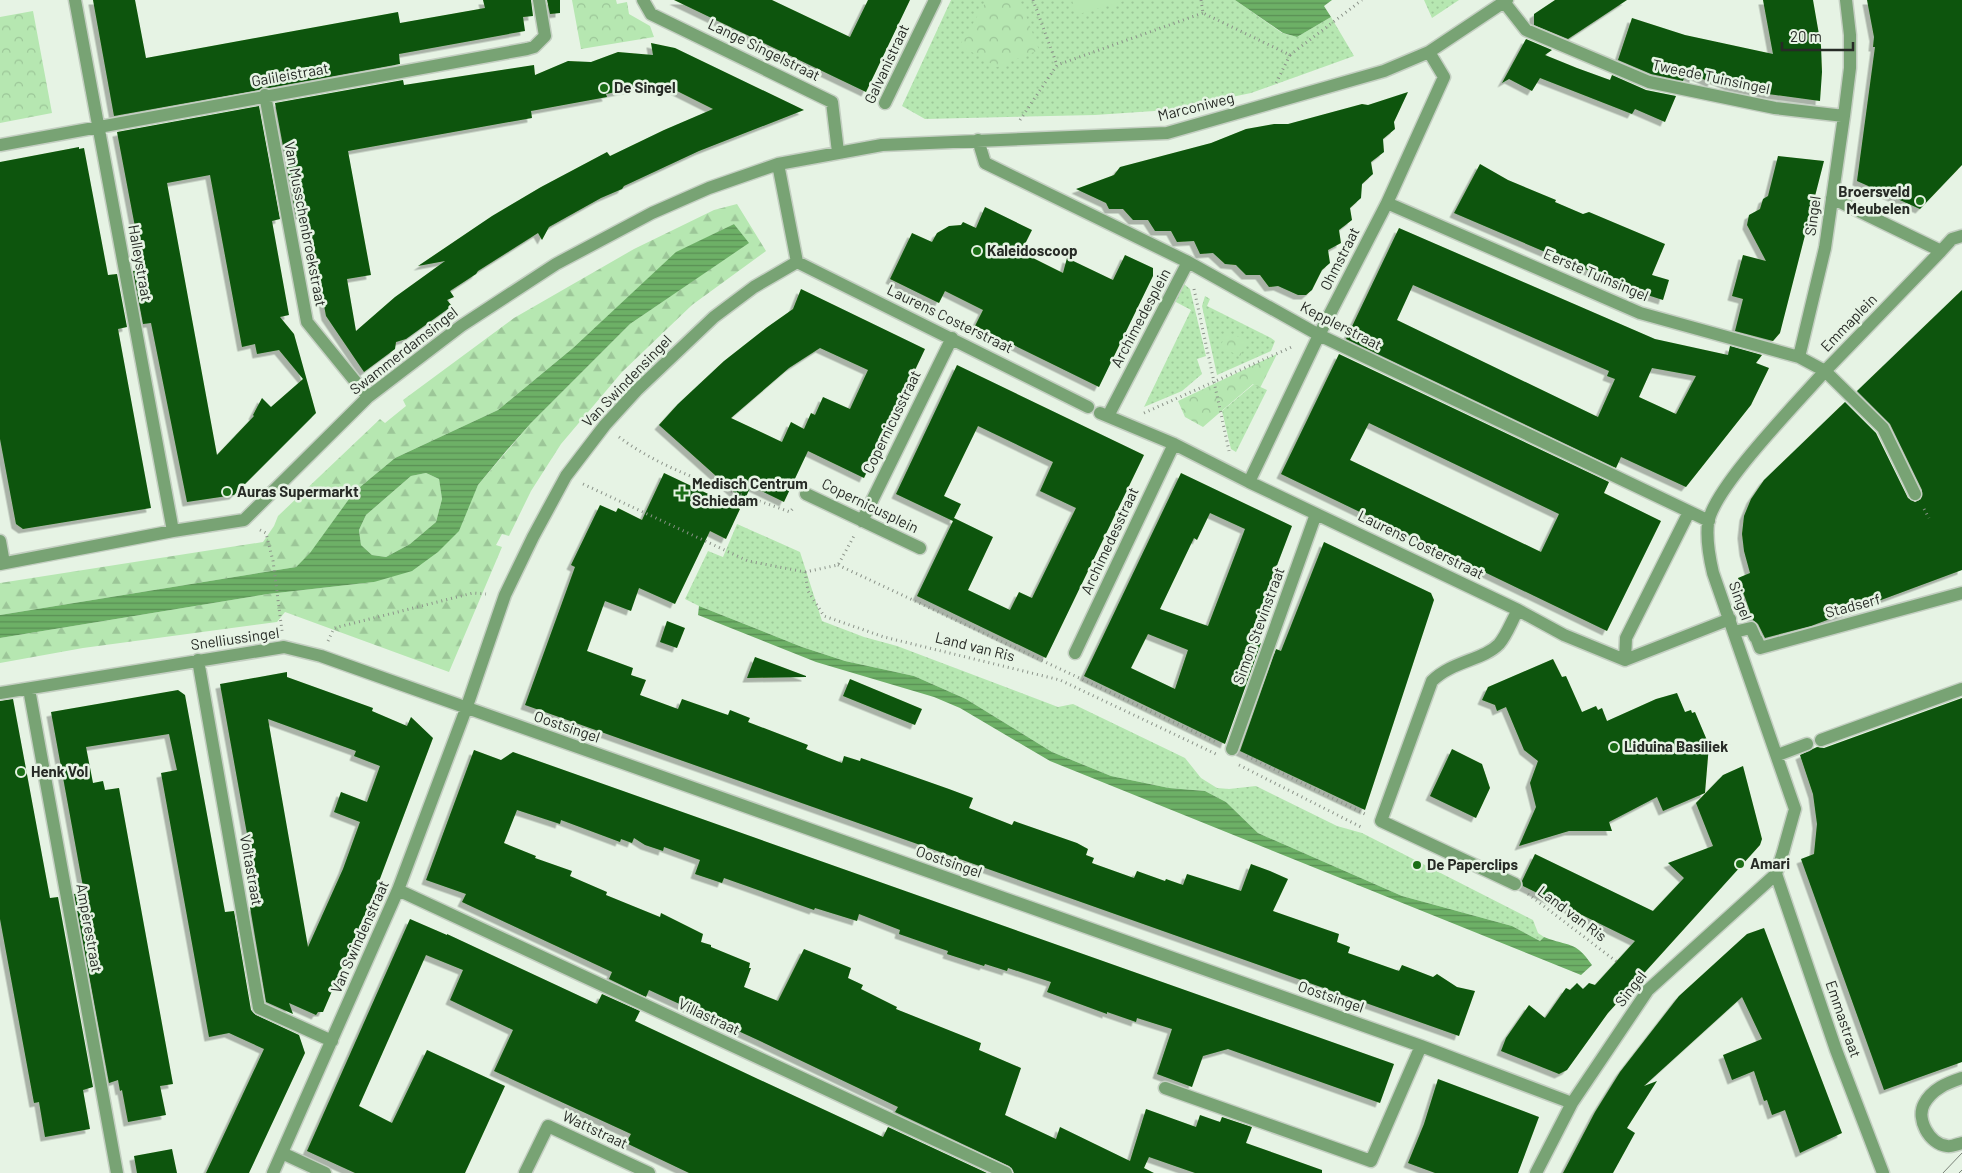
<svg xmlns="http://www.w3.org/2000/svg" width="1962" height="1173" viewBox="0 0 1962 1173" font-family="Barlow,sans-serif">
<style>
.grass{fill:url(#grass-dots)}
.forest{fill:url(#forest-firs)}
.park{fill:url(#park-crowns)}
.garden{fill:#b6e7b1}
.water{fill:url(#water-rules);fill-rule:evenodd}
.building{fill:#0c5508;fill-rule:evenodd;filter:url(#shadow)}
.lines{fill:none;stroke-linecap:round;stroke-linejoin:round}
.minor-casing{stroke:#c4cfc2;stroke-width:15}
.path{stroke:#8b9389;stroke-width:3;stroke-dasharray:1 4;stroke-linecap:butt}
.minor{stroke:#78a374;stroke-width:12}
.tram{stroke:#7a8278;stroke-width:1}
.poi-dot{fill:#1b6e16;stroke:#e6f3e4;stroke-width:2}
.labels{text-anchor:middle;stroke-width:5;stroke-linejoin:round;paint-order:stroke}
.street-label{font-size:15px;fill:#272b26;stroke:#e6f3e4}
.poi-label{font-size:15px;font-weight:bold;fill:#272b26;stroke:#e6f3e4;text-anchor:start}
</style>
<defs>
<pattern id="grass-dots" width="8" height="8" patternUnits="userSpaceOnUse" patternTransform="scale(1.25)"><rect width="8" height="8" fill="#b6e7b1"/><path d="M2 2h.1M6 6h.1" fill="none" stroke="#9cc698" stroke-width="1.8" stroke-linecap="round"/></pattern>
<pattern id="forest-firs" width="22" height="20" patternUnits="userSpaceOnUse" patternTransform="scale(1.25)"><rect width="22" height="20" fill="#b6e7b1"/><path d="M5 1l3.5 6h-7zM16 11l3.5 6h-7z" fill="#9cc698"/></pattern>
<pattern id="park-crowns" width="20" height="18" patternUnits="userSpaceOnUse" patternTransform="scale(1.25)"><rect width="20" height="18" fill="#b6e7b1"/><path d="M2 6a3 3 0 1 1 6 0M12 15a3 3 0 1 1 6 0" fill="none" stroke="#9cc698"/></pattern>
<pattern id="water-rules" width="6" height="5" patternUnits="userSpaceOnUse" patternTransform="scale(1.25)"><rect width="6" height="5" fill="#6db066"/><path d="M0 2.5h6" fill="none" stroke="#5a8f54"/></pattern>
<filter id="shadow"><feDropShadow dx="-4.5" dy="4.5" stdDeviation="0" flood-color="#0004"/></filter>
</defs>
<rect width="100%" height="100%" fill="#e6f3e4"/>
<path class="grass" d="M951,0H1235L1282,33L1297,37L1331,17L1354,56L1251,93L1169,110L1095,115L925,119L902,106Z
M1424,0H1459L1432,18Z
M1184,284L1190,289L1206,356L1197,359L1202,374L1182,391L1144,407L1191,310L1174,301Z
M1205,296L1210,299L1207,306L1271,338L1275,341L1271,351L1217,375L1202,306Z
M1254,384L1267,390L1236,452L1231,449L1222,411Z
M737,524L800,552L822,621L864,637L897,646L1058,707L1073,704L1185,758L1201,778L1217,788L1229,789L1256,786L1337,826L1362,833L1533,920L1538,933L1544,937L1540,941L1512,926L1402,896L1258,833L1226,802L1205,791L1169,788L1111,776L1052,752L966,699L914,676L845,661L802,647L699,606L685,599L708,551L723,557Z"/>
<path class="forest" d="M737,204L766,251L692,305L622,372L561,444L531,491L509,536L502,534L496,545L502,547L449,672L285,612L277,622L83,648L0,663V638L268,594L374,582L471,500L478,485L531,423L630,324L748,243L734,224L676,253L573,348L498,410L395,458L354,492L310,554L296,567L0,615V583L263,542L274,526L278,516L380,419L385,423L406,406L403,400L514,318L634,249L714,210Z
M426,473L439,479L442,499L436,522L410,544L386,557L372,555L361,545L359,530L366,515L411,476Z"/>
<path class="park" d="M572,0H616L617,4L627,2L629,14L650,26L654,37L581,49Z
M987,0H1020L1039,50L997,67L960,45Z
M33,11L52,113L0,123V17Z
M1227,332L1248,341L1240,356L1220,347Z
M1277,354L1260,388L1253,384L1203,427L1185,417L1178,401Z"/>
<path class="garden" d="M1072,0H1127L1076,15Z"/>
<path class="water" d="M1235,0H1332L1324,6L1331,17L1297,37L1283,33Z
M734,224L749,243L630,324L531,423L507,450L478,485L459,531L438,552L412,571L374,582L268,594L0,638V615L296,567L310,553L354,492L395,458L498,410L573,348L676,252ZM426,473L439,479L442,499L436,522L410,544L386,557L372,555L361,545L359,530L366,515L411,476Z
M699,606L802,647L845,661L914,676L966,699L1052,752L1111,776L1169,788L1205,791L1226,802L1258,833L1402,896L1512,926L1540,941L1544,937C1569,947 1575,940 1592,965L1581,975L1050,761L960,708L934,697L816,662L698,615Z"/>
<path class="building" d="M93,0H135L146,58L398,12L400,23L485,8L483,0H531L533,16L523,17L525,31L399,54L400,64L269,88L263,87L259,90L114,116Z
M547,0H560V13L550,14Z
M674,0H772L850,37L868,0H910L866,92Z
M1555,0H1627L1568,39L1534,25V14Z
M1763,0H1813L1821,46L1822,72L1820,101L1768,94L1730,86L1713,79L1712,83L1694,75V79L1685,75L1683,81L1651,74L1618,60L1632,18L1685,35L1773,54Z
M1867,0H1962V165L1920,209L1857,181L1875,47H1873L1874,37Z
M1526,39L1552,50L1545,55L1577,68L1610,80L1612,75L1646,90L1676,96L1665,122L1635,109L1632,114L1540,78L1532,91L1509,79L1502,83Z
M651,43L675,48L804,110L699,151L624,186L622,189L601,198L549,227L542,240L538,233L478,271L476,274L450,291L454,297L447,300L452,306L406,339L396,342L395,349L364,372L326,316L307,214L296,216L275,103L403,80L404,85L534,65L535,75L568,61L591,62L618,52L653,55ZM661,83L713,109L664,130L610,156L607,152L541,187L492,216L418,266L445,261L395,297L356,331L347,279L371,275L348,151L532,118L531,111L607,97L606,94Z
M1408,92L1394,122L1395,129L1383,139L1384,152L1371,162L1373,174L1362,184L1361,198L1350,208L1352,220L1339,230L1341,243L1328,250L1330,263L1322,270L1312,290L1306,295H1298L1278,286L1269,287L1260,275H1246L1236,265L1225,264L1213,253L1200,254L1194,241L1177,242L1171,231H1155L1148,220H1133L1123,209H1109L1106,203L1076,189L1114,175L1120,167L1211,143L1246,129L1274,124H1288L1362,104L1368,105Z
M259,106L280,219L272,221L289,315L280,317L294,334L316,413L234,495L187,502L151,323L143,324L133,271L143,269L117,132ZM210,175L242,347L255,344L257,354L279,350L303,379L271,407L262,398L253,415L254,416L217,455L167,183Z
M79,147V149L84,148L108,275L117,274L127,327L118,329L151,508L23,529L16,524L0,439V162Z
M1778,156L1824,161L1780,333L1773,341L1735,331L1743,299L1732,296L1743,255L1766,261L1747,225L1749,215L1760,209L1763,199L1768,196Z
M1480,164L1508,180L1556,200L1555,202L1583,214L1589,212L1665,244L1652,275L1669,280L1663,300L1641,293L1454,213Z
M985,207L1032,230L1021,252L1063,273L1067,258L1113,280L1125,255L1153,268V276L1099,387L975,326L983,310L945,291L939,303L890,279L912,233L932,242L937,233L949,226L961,225L963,222L976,228Z
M1399,228L1655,339L1728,355L1730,346L1762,355L1756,363L1769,368L1751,405L1686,487L1621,457L1616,468L1346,339ZM1413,285L1609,371L1607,376L1615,379L1598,417L1397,320ZM1652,368L1696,376L1676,414L1639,397Z
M801,289L925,349L864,478L808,451L784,502L751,486L744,501L659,425L678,404L724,361L766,328L793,309ZM820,348L868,370L850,409L823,397L815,415L811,413L804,429L791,422L782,442L731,418L789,368Z
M1962,290V570L1811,626L1765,638L1758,624L1753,620L1738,578L1750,573L1744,551L1742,534L1744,516L1751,499L1764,480L1845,402L1876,433L1908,498L1915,502L1921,499L1922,490L1890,424L1857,391Z
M1339,354L1609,482L1604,493L1661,521L1607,631L1281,474ZM1369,423L1559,514L1541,552L1350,460Z
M957,365L1144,455L1046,658L917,596L953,521L896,494ZM978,426L1053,462L1040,491L1076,508L1032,598L1019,592L1010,610L968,590L993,537L954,518L961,504L944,496Z
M664,473L740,509L726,539L710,531L675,604L639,588L631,611L605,601L587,651L633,668L631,675L646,680L640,695L678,709L682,699L728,715L730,710L750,718L748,722L808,745L806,749L842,763L844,756L860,761L861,758L949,789L973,798L969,808L1012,825L1014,821L1077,843L1088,849L1086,855L1094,858L1092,863L1134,878L1137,871L1165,881L1166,879L1183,885L1187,874L1241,891L1251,864L1270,871L1288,879L1273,911L1339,934L1337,942L1350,947L1348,953L1399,971L1402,965L1433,977L1437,974L1457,987L1475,991L1459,1036L525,705L575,567L571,565L600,505L616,512L618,508L642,520Z
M1181,473L1292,526L1249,639L1261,643L1225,744L1084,676ZM1210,513L1245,529L1208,626L1160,609L1194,538L1197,540ZM1148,634L1188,650L1175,689L1131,668Z
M1324,542L1431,593L1434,600L1365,810L1240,751L1276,649L1281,651Z
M667,621L685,628L677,648L660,642Z
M755,657L806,676V677L747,678Z
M1553,659L1562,677L1566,676L1582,712L1596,706L1598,710L1602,708L1607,721L1656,699L1677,693L1685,712L1691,710L1692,713L1695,712L1709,745L1705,793L1663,811L1657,797L1609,822L1612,831H1569L1519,846L1536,807L1530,783L1538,761L1524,750L1506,707L1497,711L1495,705L1482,700L1488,687Z
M287,672V677L373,708L372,711L407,726L411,717L433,738L378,884L323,1012H318L316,1015L289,1003L293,1014L266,1002L250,907L260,906L220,684ZM268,719L356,751L354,756L380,766L367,802L341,792L334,812L360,822L343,869L308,947Z
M850,679L922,709L915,725L843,696Z
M178,690L185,695L225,912L234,911L251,1010L256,1015L299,1035L305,1053L249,1173H206L264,1049L229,1033L209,1037L161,773L177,770L169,734L86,747L93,783L103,781L105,790L119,788L173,1084L160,1086L166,1115L128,1122L122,1090L120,1091L118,1080L109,1083L74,894L84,892L51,712Z
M1962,698V1062L1884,1090L1801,859L1814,854L1817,824L1813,794L1800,755L1817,747L1824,748Z
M13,699L50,898L58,897L93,1087L83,1090L90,1129L45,1137L39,1102L34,1103L0,919V701Z
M1452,749L1482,764L1490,788L1476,818L1430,796Z
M474,750L501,760L513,752L1394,1064L1380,1103L1228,1049L1203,1056L1192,1087L1157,1074L1172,1029L1137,1018L1136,1022L1107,1012V1014L1047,992L1051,982L1008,968L1007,971L985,964L984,966L947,954L948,951L899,934L900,930L859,914L857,921L815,908L814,910L724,878L722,883L695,874L700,860L664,847L663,851L645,845L634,838L632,843L621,839L620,842L561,820L560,824L517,810L504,843L536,856L535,858L572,871L570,876L607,892L606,895L660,917L661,913L703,934L701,942L711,945V947L750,963L749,968H751L744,987L778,1001L804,949L851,968L848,978L863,985L861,989L897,1007L896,1009L981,1043L979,1050L1021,1068L1005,1115L1056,1139L1060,1127L1130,1161L1146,1109L1196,1127L1200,1115L1220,1122L1222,1117L1252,1127L1246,1143L1322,1170V1173H1195L1149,1157L1144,1168L1154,1173H1014L1009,1166L895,1112L898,1107L760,1041L649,990L646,997L609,979L612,972L462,902L466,894L426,880Z
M1743,766L1762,839L1760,845L1608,1013L1567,1070L1559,1074L1501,1051L1506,1038L1529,1005L1545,1018L1566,988L1570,990L1577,983L1583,989L1589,983L1595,985L1635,941L1523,886L1522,881L1535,854L1653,911L1684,878L1668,863L1713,846L1696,803L1723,775Z
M410,919L447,935V934L597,1004L602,994L640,1011L635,1021L758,1079L883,1137L888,1127L987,1173H689L626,1143L631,1134L494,1071L513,1030L450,1000L463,970L426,955L359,1106L392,1123L427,1050L505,1086L465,1173H355L307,1151Z
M1764,928L1842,1133L1800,1153L1785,1110L1772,1115L1767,1100L1764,1101L1754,1071L1732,1080L1723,1055L1762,1039L1742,997L1644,1086L1657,1081L1627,1128L1635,1133L1613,1173H1563L1595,1112L1620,1072L1679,996L1747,934Z
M1438,1079L1539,1117L1518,1173H1435L1408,1163L1424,1124Z
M172,1149L177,1173H137L134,1156Z"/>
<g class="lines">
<defs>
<path id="minor" d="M75,0L173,531
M643,0L651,14L832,102L838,152
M1504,2L1526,30L1649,82L1775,108L1844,116
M265,95L307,322L368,397
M885,103L935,0
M978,140L985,163L1188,262L1319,335L1709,521
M0,145L527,49L534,47L545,36L539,0
M1832,198L1941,251L1825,371L1883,428L1915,494
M1387,203L1640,313L1799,357
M1941,251L1952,239L1962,236
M797,262L1088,407
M1100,413L1174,444L1249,482L1518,610L1564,635L1625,660L1730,619
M1108,416L1188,262
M1249,482L1319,335L1387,203L1444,77L1429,52
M806,494L920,548
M862,521L952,338
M0,541L4,563
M0,564L173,531L244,520L368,397L461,326L556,264L652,213L709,188L778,164L882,145L1167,133L1384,71L1429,52L1507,0
M1734,632L1751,628L1755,637
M1757,640L1760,648L1962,593
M1075,653L1174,444
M198,660L259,1008L332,1041
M1625,660L1626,638L1689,512
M29,689L117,1173
M0,693L284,647L321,656L1421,1046L1572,1103
M1821,740L1962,689
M1232,749L1316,514
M1778,755L1807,744
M1776,874L1836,1050L1883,1173
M1515,884L1381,821L1432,681C1452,661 1484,660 1499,644C1507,635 1512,620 1518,610
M398,890L1006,1173
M1962,1078C1947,1083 1932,1089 1924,1104C1916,1119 1929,1144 1947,1146C1951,1147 1958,1144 1962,1143
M1165,1088L1371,1161L1421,1046
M282,1153L325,1173
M273,1173L398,890L466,709L505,595L533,537L566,476L605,425L637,390L714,317L754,287L797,262L778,164
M525,1173L548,1126L649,1173
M1536,1173L1572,1103L1648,990L1776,874L1783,852L1795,809L1713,573C1709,556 1706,540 1708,523C1714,487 1798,402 1825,371L1799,357L1825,248L1844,116L1850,68V35L1846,0"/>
</defs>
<use href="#minor" class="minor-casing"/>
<path class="path" d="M1033,0L1057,65
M1201,0L1203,13L1290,55L1276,83
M1290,55L1362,0
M1020,120L1057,65L1203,13
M1194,289L1229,451
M1144,413L1294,346
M619,437C668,474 733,491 790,512L794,507
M583,484L748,561L805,572L808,591L824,616L884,637L1060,680L1216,754
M1924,509L1929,518
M260,530L266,533L273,561L282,631
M838,565L1216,742
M805,572L838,565L854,536
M328,641L334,628L473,593L486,594
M1247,756L1365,814
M1239,765L1363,828
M1528,894L1617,962"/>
<use href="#minor" class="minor"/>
<path class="tram" d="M1943,1173L1962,1153
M1959,1173L1962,1170"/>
</g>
<g class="poi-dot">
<circle cx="604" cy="88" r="5"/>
<circle cx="1920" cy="201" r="5"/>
<circle cx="977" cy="251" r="5"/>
<circle cx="227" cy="492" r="5"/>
<path d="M679.5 485.5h5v5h5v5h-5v5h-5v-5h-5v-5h5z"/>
<circle cx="1614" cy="747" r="5"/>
<circle cx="21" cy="772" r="5"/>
<circle cx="1740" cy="864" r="5"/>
<circle cx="1417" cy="865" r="5"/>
</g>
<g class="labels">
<g class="street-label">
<text transform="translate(764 50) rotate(26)" y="5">Lange Singelstraat</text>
<text transform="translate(887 64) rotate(-65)" y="5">Galvanistraat</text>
<text transform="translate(290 75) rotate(-10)" y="5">Galileistraat</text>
<text transform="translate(1711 77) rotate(12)" y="5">Tweede Tuinsingel</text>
<text transform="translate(1196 107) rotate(-14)" y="5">Marconiweg</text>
<text transform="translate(1813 216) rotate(-82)" y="5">Singel</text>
<text transform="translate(305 224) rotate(79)" y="5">Van Musschenbroekstraat</text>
<text transform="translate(1340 259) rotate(-63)" y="5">Ohmstraat</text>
<text transform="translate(140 263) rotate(80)" y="5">Halleystraat</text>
<text transform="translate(1596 275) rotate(23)" y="5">Eerste Tuinsingel</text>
<text transform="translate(1141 318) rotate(-62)" y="5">Archimedesplein</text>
<text transform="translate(950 319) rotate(26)" y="5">Laurens Costerstraat</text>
<text transform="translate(1849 323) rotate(-46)" y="5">Emmaplein</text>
<text transform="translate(1341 326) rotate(27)" y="5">Kepplerstraat</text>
<text transform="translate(404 351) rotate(-38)" y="5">Swammerdamsingel</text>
<text transform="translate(627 381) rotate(-46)" y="5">Van Swindensingel</text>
<text transform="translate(892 422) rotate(-64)" y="5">Copernicusstraat</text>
<text transform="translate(870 506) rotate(26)" y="5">Copernicusplein</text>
<text transform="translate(1110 541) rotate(-65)" y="5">Archimedesstraat</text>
<text transform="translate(1421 545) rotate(26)" y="5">Laurens Costerstraat</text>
<text transform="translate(1740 601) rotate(70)" y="5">Singel</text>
<text transform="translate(1853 606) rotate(-15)" y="5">Stadserf</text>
<text transform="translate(1259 626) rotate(-70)" y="5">Simon Stevinstraat</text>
<text transform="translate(235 639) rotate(-8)" y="5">Snelliussingel</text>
<text transform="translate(975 647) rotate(14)" y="5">Land van Ris</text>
<text transform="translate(567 727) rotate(19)" y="5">Oostsingel</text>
<text transform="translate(949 862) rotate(19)" y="5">Oostsingel</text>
<text transform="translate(251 870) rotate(80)" y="5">Voltastraat</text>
<text transform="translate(1572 914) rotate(37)" y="5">Land van Ris</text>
<text transform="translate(89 928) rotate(80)" y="5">Ampèrestraat</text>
<text transform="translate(360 937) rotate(-66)" y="5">Van Swindenstraat</text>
<text transform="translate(1631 989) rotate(-52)" y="5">Singel</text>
<text transform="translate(1331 997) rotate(19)" y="5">Oostsingel</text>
<text transform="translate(709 1017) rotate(25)" y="5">Villastraat</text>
<text transform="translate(1843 1019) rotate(71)" y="5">Emmastraat</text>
<text transform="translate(595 1130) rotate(25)" y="5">Wattstraat</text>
</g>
<g class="poi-label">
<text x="614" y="93">De Singel</text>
<text x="1910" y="197" text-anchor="end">Broersveld<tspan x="1910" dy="17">Meubelen</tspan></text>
<text x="987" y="256">Kaleidoscoop</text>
<text x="692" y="489">Medisch Centrum<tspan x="692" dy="17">Schiedam</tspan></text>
<text x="237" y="497">Auras Supermarkt</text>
<text x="1624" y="752">Liduina Basiliek</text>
<text x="31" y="777">Henk Vol</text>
<text x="1750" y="869">Amari</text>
<text x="1427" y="870">De Paperclips</text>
</g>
</g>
<path d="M1782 42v8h71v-8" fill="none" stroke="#272b26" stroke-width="2.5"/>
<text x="1790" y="42" font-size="15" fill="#272b26" stroke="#e6f3e4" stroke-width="4" paint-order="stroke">20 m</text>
</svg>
